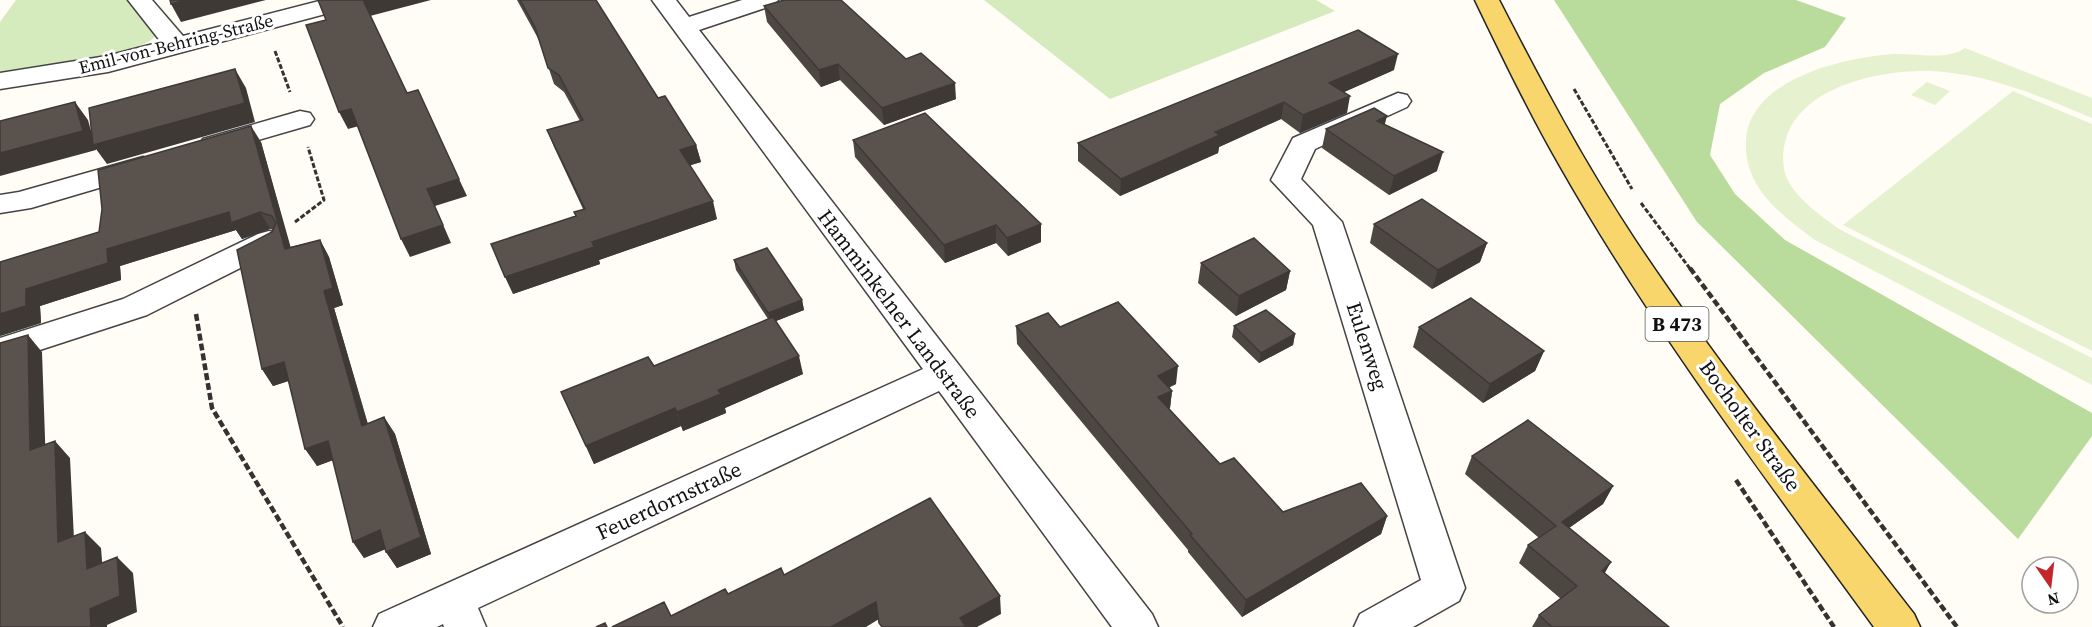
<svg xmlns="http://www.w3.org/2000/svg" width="2092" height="627" viewBox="0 0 2092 627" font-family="'Source Serif 4',serif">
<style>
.green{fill:#d5ebbd}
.forest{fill:#b9dc9c}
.pitch{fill:#e6f2cf}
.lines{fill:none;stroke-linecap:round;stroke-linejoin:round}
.minor-casing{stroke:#444;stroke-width:3}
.major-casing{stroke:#222;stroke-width:3}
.path-far1{stroke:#333;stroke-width:3;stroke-dasharray:5 2;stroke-linecap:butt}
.path{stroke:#333;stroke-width:4.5;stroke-dasharray:7 3;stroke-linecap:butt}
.minor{fill:#fff;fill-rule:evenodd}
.major{fill:#f9d66b;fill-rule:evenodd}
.wall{fill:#4d4742}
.shaded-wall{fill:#3f3936}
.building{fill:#5a524d;stroke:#3f3936;stroke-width:1.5}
.labels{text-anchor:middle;stroke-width:6;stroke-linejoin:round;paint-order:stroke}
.far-street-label{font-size:18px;fill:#111;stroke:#fff}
.shield{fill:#fff;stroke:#585858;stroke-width:1.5}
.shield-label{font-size:20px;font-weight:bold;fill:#111}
.street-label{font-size:21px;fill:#111;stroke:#fff}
</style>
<rect width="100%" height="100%" fill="#fffdf5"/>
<path class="green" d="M16,0H131L156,35C144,56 29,69 0,74V22Z
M984,0H1316L1335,11L1110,99Z"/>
<path class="forest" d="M1554,0H1796L1846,18L1825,47L1764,73L1720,104L1710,155L1735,194L1785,240L2092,413V436L2018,539L1697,222Z"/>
<path class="pitch" d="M1965,48L2092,98V118C2044,98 1996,77 1944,72C1893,67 1803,82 1786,139C1782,151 1782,167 1787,179C1799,201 1820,215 1839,229L2092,358V385L1815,240C1781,215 1743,187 1746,140C1750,78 1846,57 1894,54C1916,53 1947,61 1965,48Z
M1927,82L1950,91L1935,105L1911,95Z
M2013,91L2092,124V351L1843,225Z"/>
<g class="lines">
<defs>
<path id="minor" d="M128,0H152L183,36L323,0H363L359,5L108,72L0,89V73L107,56L161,42Z
M652,0H676L689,17L742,0H778L774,5L699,30L1152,614L1158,627H1112L939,391L478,608L486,627H444L443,624L437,627H373L379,614L923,369Z
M1398,93L1407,95L1411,101L1407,107L1315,149L1301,179L1342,222L1465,588L1459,601L1413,627H1354L1360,614L1421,580L1313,225L1271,180L1293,138Z
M300,111L310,113L314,119L310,125L213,153L203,151L199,145L203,139Z
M143,157L153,160L157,166L153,172L31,208L0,213V195L19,192Z
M269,231L280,234L284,241L280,248L147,315L0,363V338L123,299L258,234Z"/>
<path id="major" d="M1475,0H1499C1541,82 1584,163 1635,240C1721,369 1819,491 1914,614L1920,627H1874C1765,477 1652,328 1560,166C1529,112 1502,56 1475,0Z"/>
</defs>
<use href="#minor" class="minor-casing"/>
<use href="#major" class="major-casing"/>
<path class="path-far1" d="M275,51L290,92
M1574,89L1632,189
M1641,203L1691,270
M295,222L324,200L308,147"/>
<path class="path" d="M1690,268L1957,627
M196,314L212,408L343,627
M1736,480L1834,627"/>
<use href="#minor" class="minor"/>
<use href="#major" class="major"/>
</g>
<path class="wall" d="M517,0H596L658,98L696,145L701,162L690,165L717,219L599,260L600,264L513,294L575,216L583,209L554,147L547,130L580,121L564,92L554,84L540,42Z
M764,6L906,59L956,99L884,125L840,80L821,87L767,22Z
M1394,70L1344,92L1347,113L1300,133L1281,119L1219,147L1218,153L1120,196L1078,161V143Z
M1385,125L1437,171L1389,195L1322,148L1326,129Z
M853,140L1041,242L1008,256L996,243L945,263L855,157Z
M261,142L290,247L320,240L329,257L343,305L334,308L368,424L384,417L395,434L431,554L397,568L386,552L385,549L364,558L353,542L333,460L317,466L288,381L273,386L262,369L272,232L273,230L270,229L242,239L236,230L120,266L121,280L40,306L41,323L0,336L99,232Z
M1374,224L1487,243L1480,262L1432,289L1370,243Z
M734,260L802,300L804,310L776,321L803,374L725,408L726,413L683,431L681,426L594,464L561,392L654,366L768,319L736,270Z
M1201,263L1290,271L1286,290L1236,316L1198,283Z
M1016,326L1060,327L1176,384L1169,387L1172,391L1170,408L1169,409L1220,464L1283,512L1387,516L1381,534L1242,617L1188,552V550L1017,344Z
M1234,326L1295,334L1293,345L1259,363L1232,337Z
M1419,327L1544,351L1535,371L1483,403L1413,347Z
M1472,456L1613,486L1603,504L1569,528L1605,573L1669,627H1532L1539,615L1561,599L1519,563L1528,545L1539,538L1465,474Z"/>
<path class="shaded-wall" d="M187,0H266L181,22L171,4Z
M363,0H431L370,16Z
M1398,54L1394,70L1326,100L1329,83Z
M838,64L840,80L821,87L819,70Z
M235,69L246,88L255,122L107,164L96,149V150L0,176V153L75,102L88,120L95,145Z
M955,83L956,99L884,125L882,108Z
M1350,96L1347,113L1300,133L1303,115Z
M1284,102L1281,119L1219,147L1218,153L1120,196L1121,179L1215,132Z
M351,109L359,126L348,129L339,112Z
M1387,116L1382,135L1377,121Z
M251,126L261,142L296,266L285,249Z
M696,145L701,162L685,167L680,150Z
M1443,152L1437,171L1389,195L1394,176Z
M459,179L467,196L435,206L451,243L410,257L401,239L427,189Z
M713,201L717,219L599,260L600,264L513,294L505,277L592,242Z
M229,212H260L270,229L242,239L236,230L120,266L121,280L40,306L41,323L0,336V314L26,289L107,249Z
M1041,224V242L1008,256L1007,238Z
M996,225V243L945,263L944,245Z
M320,240L329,257L343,305L334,308L373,443L362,426L324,291Z
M1487,243L1480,262L1432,289L1438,270Z
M1290,271L1286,290L1236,316L1239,296Z
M802,300L804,310L771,323L768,313Z
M1295,334L1293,345L1259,363L1261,353Z
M28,335L42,352L46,467L30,450Z
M1544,351L1535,371L1483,403L1490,384Z
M799,356L803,374L725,408L726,413L683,431L677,412L718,390Z
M284,362L295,379L273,386L262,369Z
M1178,366L1176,384L1157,394L1158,376Z
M1172,391L1170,408L1157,414L1158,397Z
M675,408L681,426L594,464L586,446Z
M384,417L395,434L431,554L397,568L386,552Z
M55,441L70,458L75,559L58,542Z
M328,441L339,458L317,466L305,449Z
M1613,486L1603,504L1552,540L1562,522Z
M1387,516L1381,534L1242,617L1246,600Z
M380,530L391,547L364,558L353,542Z
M85,532L101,548L104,585L87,569Z
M117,557L133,573L137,612L107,625V627H91L90,609Z
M1611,562L1601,580L1602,571Z
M1000,596L1001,614L977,627H961L960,618Z
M876,602L879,619L866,627H831Z"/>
<path class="building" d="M170,0H187L171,4Z
M318,0H363L407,93L418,90L459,179L427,189L443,225L401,239L351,109L339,112L306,25L326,20Z
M520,0H596L658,98L665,96L696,145L680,150L713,201L592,242L594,247L505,277L491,244L576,216L574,212L585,209L547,130L583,120L559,75L548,68L535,27Z
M784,0H841L906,59L921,53L955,83L882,108L838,64L819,70L764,6Z
M1358,30L1398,54L1329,83L1350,96L1303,115L1284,102L1215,132L1220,135L1121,179L1078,143Z
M235,69L245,103L93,145L89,108Z
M75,102L83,131L0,153V121Z
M1374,108L1387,116L1377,121L1443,152L1394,176L1326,129Z
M925,113L1041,224L1007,238L996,225L944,245L853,140Z
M251,126L285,249L320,240L333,288L324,291L362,426L384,417L421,537L386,552L380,530L353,542L328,441L305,449L284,362L262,369L237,250L272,232L276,223L272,216L260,212L231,223L229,212L107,249L108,263L26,289V306L0,314V262L99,232L102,209L98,170Z
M1422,199L1487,243L1438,270L1374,224Z
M1254,238L1290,271L1239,296L1201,263Z
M767,248L802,300L768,313L734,260Z
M1471,298L1544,351L1490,384L1419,327Z
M1118,302L1178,366L1158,376L1172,391L1158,397L1220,464L1234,458L1283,512L1361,483L1387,516L1246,600L1190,535L1192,534L1016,326L1048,313L1060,327Z
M1266,310L1295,334L1261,353L1234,326Z
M773,317L799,356L718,390L721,394L677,412L675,408L586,446L561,392L648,357L654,366Z
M28,335L30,450L55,441L58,542L85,532L87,569L117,557L120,596L90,609L91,627H0V343Z
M1528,420L1613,486L1562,522L1611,562L1602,571L1669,627H1552L1539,615L1577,586L1528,545L1556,526L1472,456Z
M930,498L1000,596L960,618L966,627H882L879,623L876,602L831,627H612L664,602L671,616L725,589L728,594L781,568L784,575Z
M605,623L607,627H596Z"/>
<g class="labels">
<g class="far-street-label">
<text transform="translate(176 44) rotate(-14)" y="6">Emil-von-Behring-Straße</text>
</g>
<rect class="shield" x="1645.5" y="307" width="63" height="34" rx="4.5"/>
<g class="shield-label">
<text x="1677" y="331">B 473</text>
</g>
<g class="street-label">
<text transform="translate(899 314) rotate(53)" y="7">Hamminkelner Landstraße</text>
<text transform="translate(1367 346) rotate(72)" y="7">Eulenweg</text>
<text transform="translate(1750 426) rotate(54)" y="7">Bocholter Straße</text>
<text transform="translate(669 501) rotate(-25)" y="7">Feuerdornstraße</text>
</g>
</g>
<g transform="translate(2050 585) rotate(166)"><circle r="28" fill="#ffffff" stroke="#a0a0a0" stroke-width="1.5"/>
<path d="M0-4.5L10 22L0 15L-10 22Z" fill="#c4262e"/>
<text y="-9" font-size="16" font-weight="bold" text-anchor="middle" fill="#111111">N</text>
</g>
</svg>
